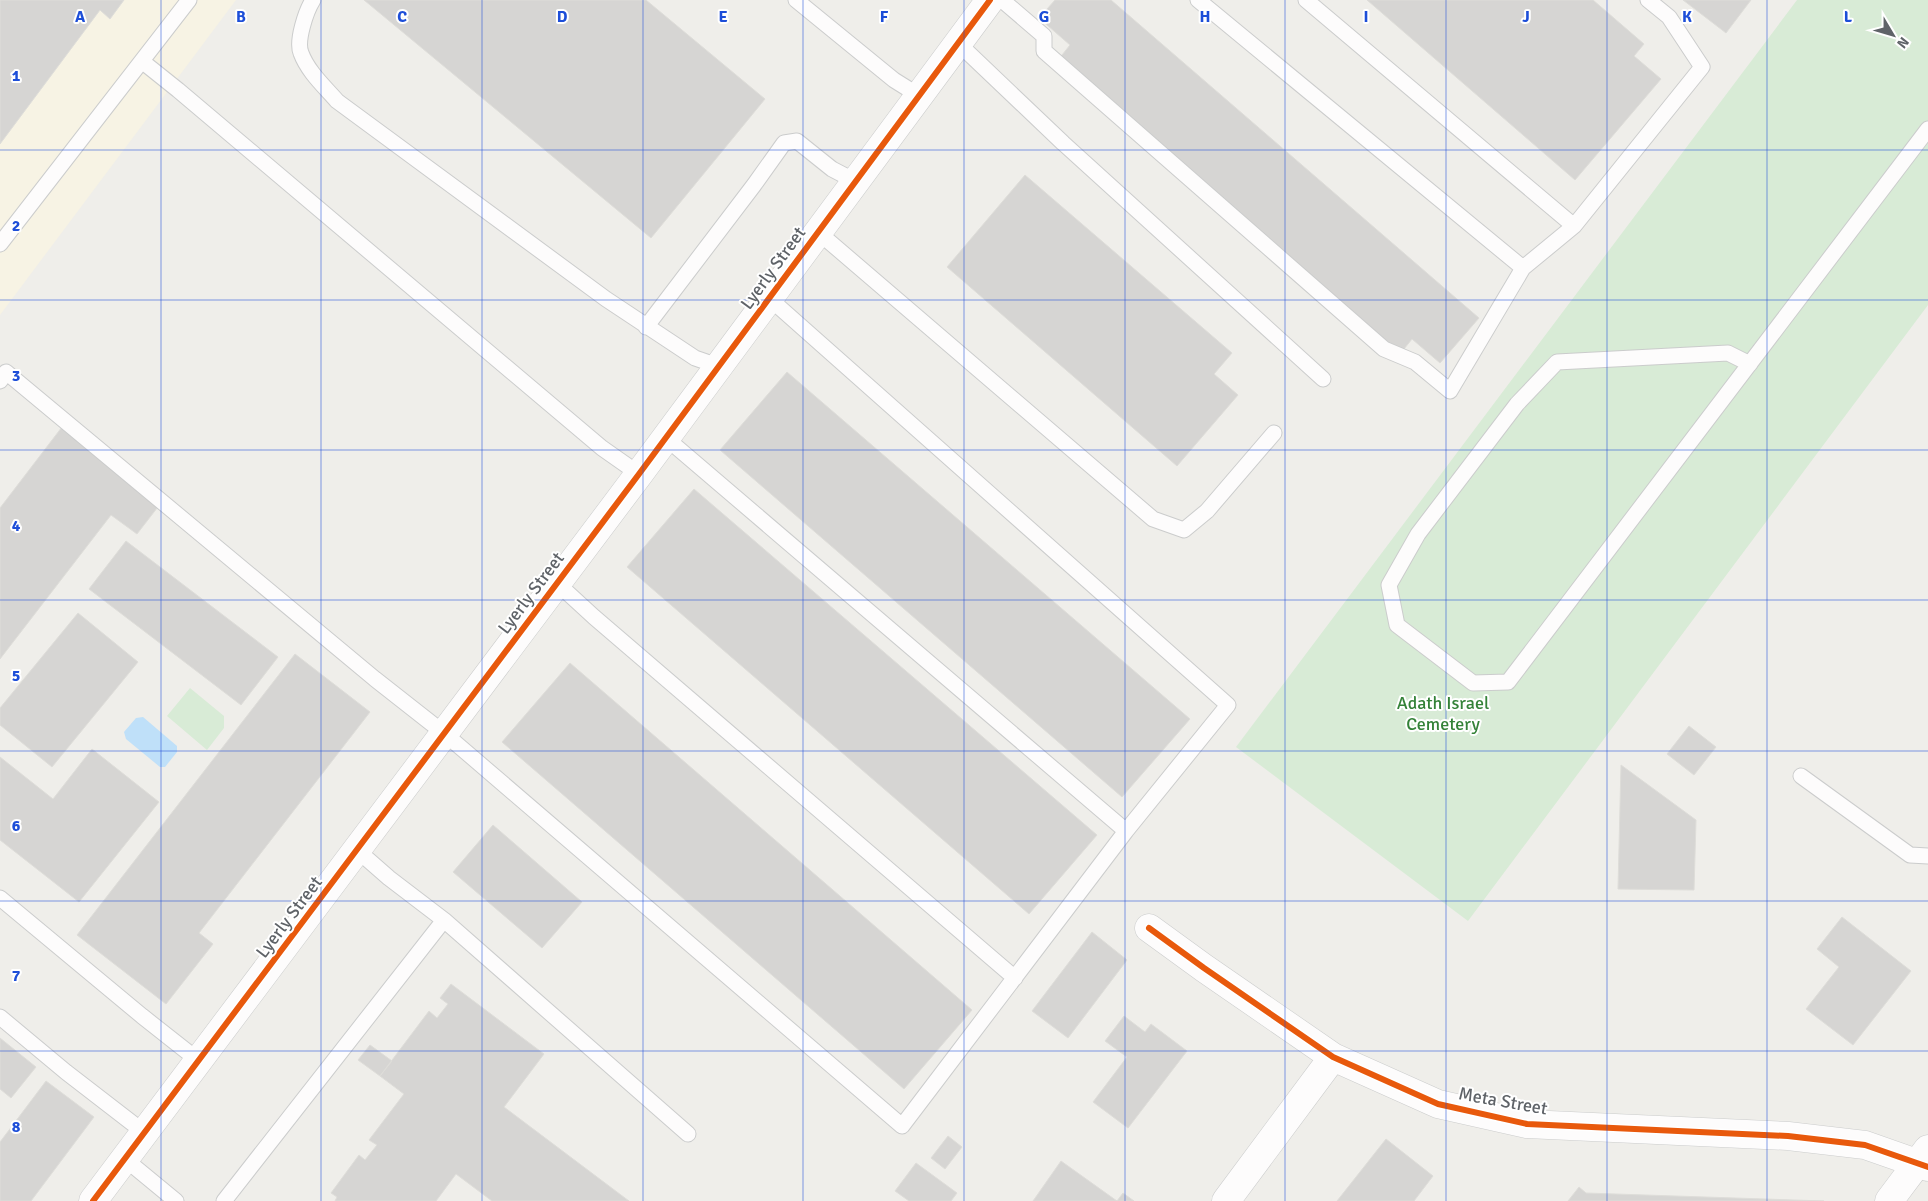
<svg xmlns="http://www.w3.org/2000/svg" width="1928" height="1201" viewBox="0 0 1928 1201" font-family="Signika,sans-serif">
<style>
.commercial{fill:#f7f3e4}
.green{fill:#d8ebd6}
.water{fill:#bfe0f9}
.building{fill:#d6d5d3;stroke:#deddd9}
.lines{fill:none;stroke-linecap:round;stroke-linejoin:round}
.service-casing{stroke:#cbcccc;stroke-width:17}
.minor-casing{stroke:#cbcccc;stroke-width:29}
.tertiary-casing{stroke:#cbcccc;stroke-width:29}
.service{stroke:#fdfcfc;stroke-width:15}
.minor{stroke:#fdfcfc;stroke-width:28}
.tertiary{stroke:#fdfcfc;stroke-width:28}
.cycleway-casing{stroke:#fff;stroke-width:9}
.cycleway{stroke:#e8590c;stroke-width:6}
.grid{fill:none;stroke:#1d4ed8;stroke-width:1;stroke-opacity:0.55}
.labels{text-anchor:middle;stroke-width:4;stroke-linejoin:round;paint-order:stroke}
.street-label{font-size:18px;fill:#5f6368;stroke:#fff}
.park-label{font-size:18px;fill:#348238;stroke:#fff}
.grid-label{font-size:16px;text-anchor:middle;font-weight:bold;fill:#1d4ed8;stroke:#fff;stroke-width:4;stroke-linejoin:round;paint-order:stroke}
</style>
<rect width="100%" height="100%" fill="#efeeea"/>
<path class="commercial" d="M0,0H236L0,315Z"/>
<path class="green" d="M1797,0H1928V305L1468,921L1236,747Z
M190,688L224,716V728L207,750L167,716Z"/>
<path class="water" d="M143,717L177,746V752L165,767H160L126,739L124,732L136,718Z"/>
<path class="building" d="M0,0H124L110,19L100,10L0,144Z
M364,0H646L765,99L651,238Z
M1055,0H1111L1479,318L1440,363L1412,339L1400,354L1058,60L1070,45L1039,18Z
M1367,0H1593L1644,44L1634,56L1661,79L1575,180Z
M1683,0H1751L1726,33Z
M1025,175L1232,353L1214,374L1238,395L1177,466L947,267Z
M787,372L1190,719L1122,797L720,450Z
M62,427L161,503L137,534L111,515L0,659V508Z
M694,489L1097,835L1029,914L627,567Z
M126,541L278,657L241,705L89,589Z
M78,613L138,662L52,767L0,725V708Z
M295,654L370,712L199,933L213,944L166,1004L77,935Z
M570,663L972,1010L904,1089L502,742Z
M1689,726L1716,747L1694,775L1667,754Z
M92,749L159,802L79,902L0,840V757L53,799Z
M1621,765L1696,820L1694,890L1618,889Z
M493,825L582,902L542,948L453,872Z
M1842,917L1911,971L1853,1045L1806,1009L1839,967L1817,949Z
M1092,932L1127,960L1068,1038L1032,1011Z
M451,984L544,1054L504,1107L629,1201H492L456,1174L436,1201H335L337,1197L331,1193L359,1155L365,1160L377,1145L369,1140L404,1094L380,1076L429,1011L437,1018L448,1004L440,998Z
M1124,1016L1145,1032L1151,1024L1187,1051L1128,1128L1093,1102L1127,1057L1105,1041Z
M0,1038L36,1067L11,1098L0,1089Z
M370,1045L392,1061L380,1076L358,1060Z
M46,1081L94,1117L31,1201H0V1142Z
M948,1136L962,1147L945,1169L931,1158Z
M1386,1139L1433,1176L1414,1201H1337Z
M1061,1161L1117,1201L1123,1193L1134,1201H1033Z
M916,1163L957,1193L951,1201H909L895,1191Z
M1579,1187L1586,1193L1824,1201H1568Z"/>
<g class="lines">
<defs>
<path id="service" d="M313,0C306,11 296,41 301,53C308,72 325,87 337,101L606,299L695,358L718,366
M796,0L894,80L918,95
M1002,0L1044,36V51L1384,349L1415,362L1450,391L1523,268
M1198,0L1523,268L1574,226L1702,67L1669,17L1648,0
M1306,0L1574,226
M958,43L1063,143L1323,379
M143,62L178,90L602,448L639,474
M818,232L1153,519L1184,530L1207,511L1274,433
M0,244L189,0
M646,327L754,185L784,143L797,141L832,169L855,181
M1750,364L1728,353L1557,362L1517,404L1418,534L1389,585L1397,625L1473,683L1508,682L1928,129
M0,381L6,372L375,679L445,734L902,1126L1126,831L1228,705L769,298
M666,438L1126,831
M557,583L594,617L1015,978
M1801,776L1910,855L1928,856
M0,898L142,1016L199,1061
M444,920L688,1134
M0,1017L66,1072L145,1133
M125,1159L176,1201
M224,1201L444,920L389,878L357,850"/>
<path id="minor" d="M1149,928L1204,968L1333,1057L1438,1104L1527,1124L1788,1136L1865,1145L1928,1167
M93,1201L639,474L990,0
M1226,1201L1333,1057"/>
<path id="tertiary" d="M1889,1201L1928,1149"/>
</defs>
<use href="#service" class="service-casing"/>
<use href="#minor" class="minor-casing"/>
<use href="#tertiary" class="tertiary-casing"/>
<use href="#service" class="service"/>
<use href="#minor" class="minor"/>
<use href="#tertiary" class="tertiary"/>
<defs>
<path id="cycleway" d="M1149,928L1204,968L1333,1057L1438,1104L1527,1124L1788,1136L1865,1145L1928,1167
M93,1201L639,474L990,0"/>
</defs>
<use href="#cycleway" class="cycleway-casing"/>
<use href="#cycleway" class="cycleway"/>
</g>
<path class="grid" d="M161,0V1201M321,0V1201M482,0V1201M643,0V1201M803,0V1201M964,0V1201M1125,0V1201M1285,0V1201M1446,0V1201M1607,0V1201M1767,0V1201M0,150H1928M0,300H1928M0,450H1928M0,600H1928M0,751H1928M0,901H1928M0,1051H1928"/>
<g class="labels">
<g class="street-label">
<text transform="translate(773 268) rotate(-54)" y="6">Lyerly Street</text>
<text transform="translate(531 593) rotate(-53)" y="6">Lyerly Street</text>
<text transform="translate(289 917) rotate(-53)" y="6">Lyerly Street</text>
<text transform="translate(1503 1101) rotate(10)" y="6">Meta Street</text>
</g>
<g class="park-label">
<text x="1443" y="709">Adath Israel<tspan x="1443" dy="21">Cemetery</tspan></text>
</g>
</g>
<g class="grid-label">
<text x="80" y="22">A</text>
<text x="241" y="22">B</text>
<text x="402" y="22">C</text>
<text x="562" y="22">D</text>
<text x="723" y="22">E</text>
<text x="884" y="22">F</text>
<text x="1044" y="22">G</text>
<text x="1205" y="22">H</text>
<text x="1366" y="22">I</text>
<text x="1526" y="22">J</text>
<text x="1687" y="22">K</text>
<text x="1848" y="22">L</text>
<text x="16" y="81">1</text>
<text x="16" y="231">2</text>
<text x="16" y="381">3</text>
<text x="16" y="531">4</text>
<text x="16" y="681">5</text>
<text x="16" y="831">6</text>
<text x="16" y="981">7</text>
<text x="16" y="1132">8</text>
</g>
<g transform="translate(1893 35) rotate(128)" stroke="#ffffff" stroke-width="4" paint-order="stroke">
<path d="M0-4L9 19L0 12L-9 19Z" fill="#5f6368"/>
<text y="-8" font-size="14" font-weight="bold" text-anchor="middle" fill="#5f6368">N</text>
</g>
</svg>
